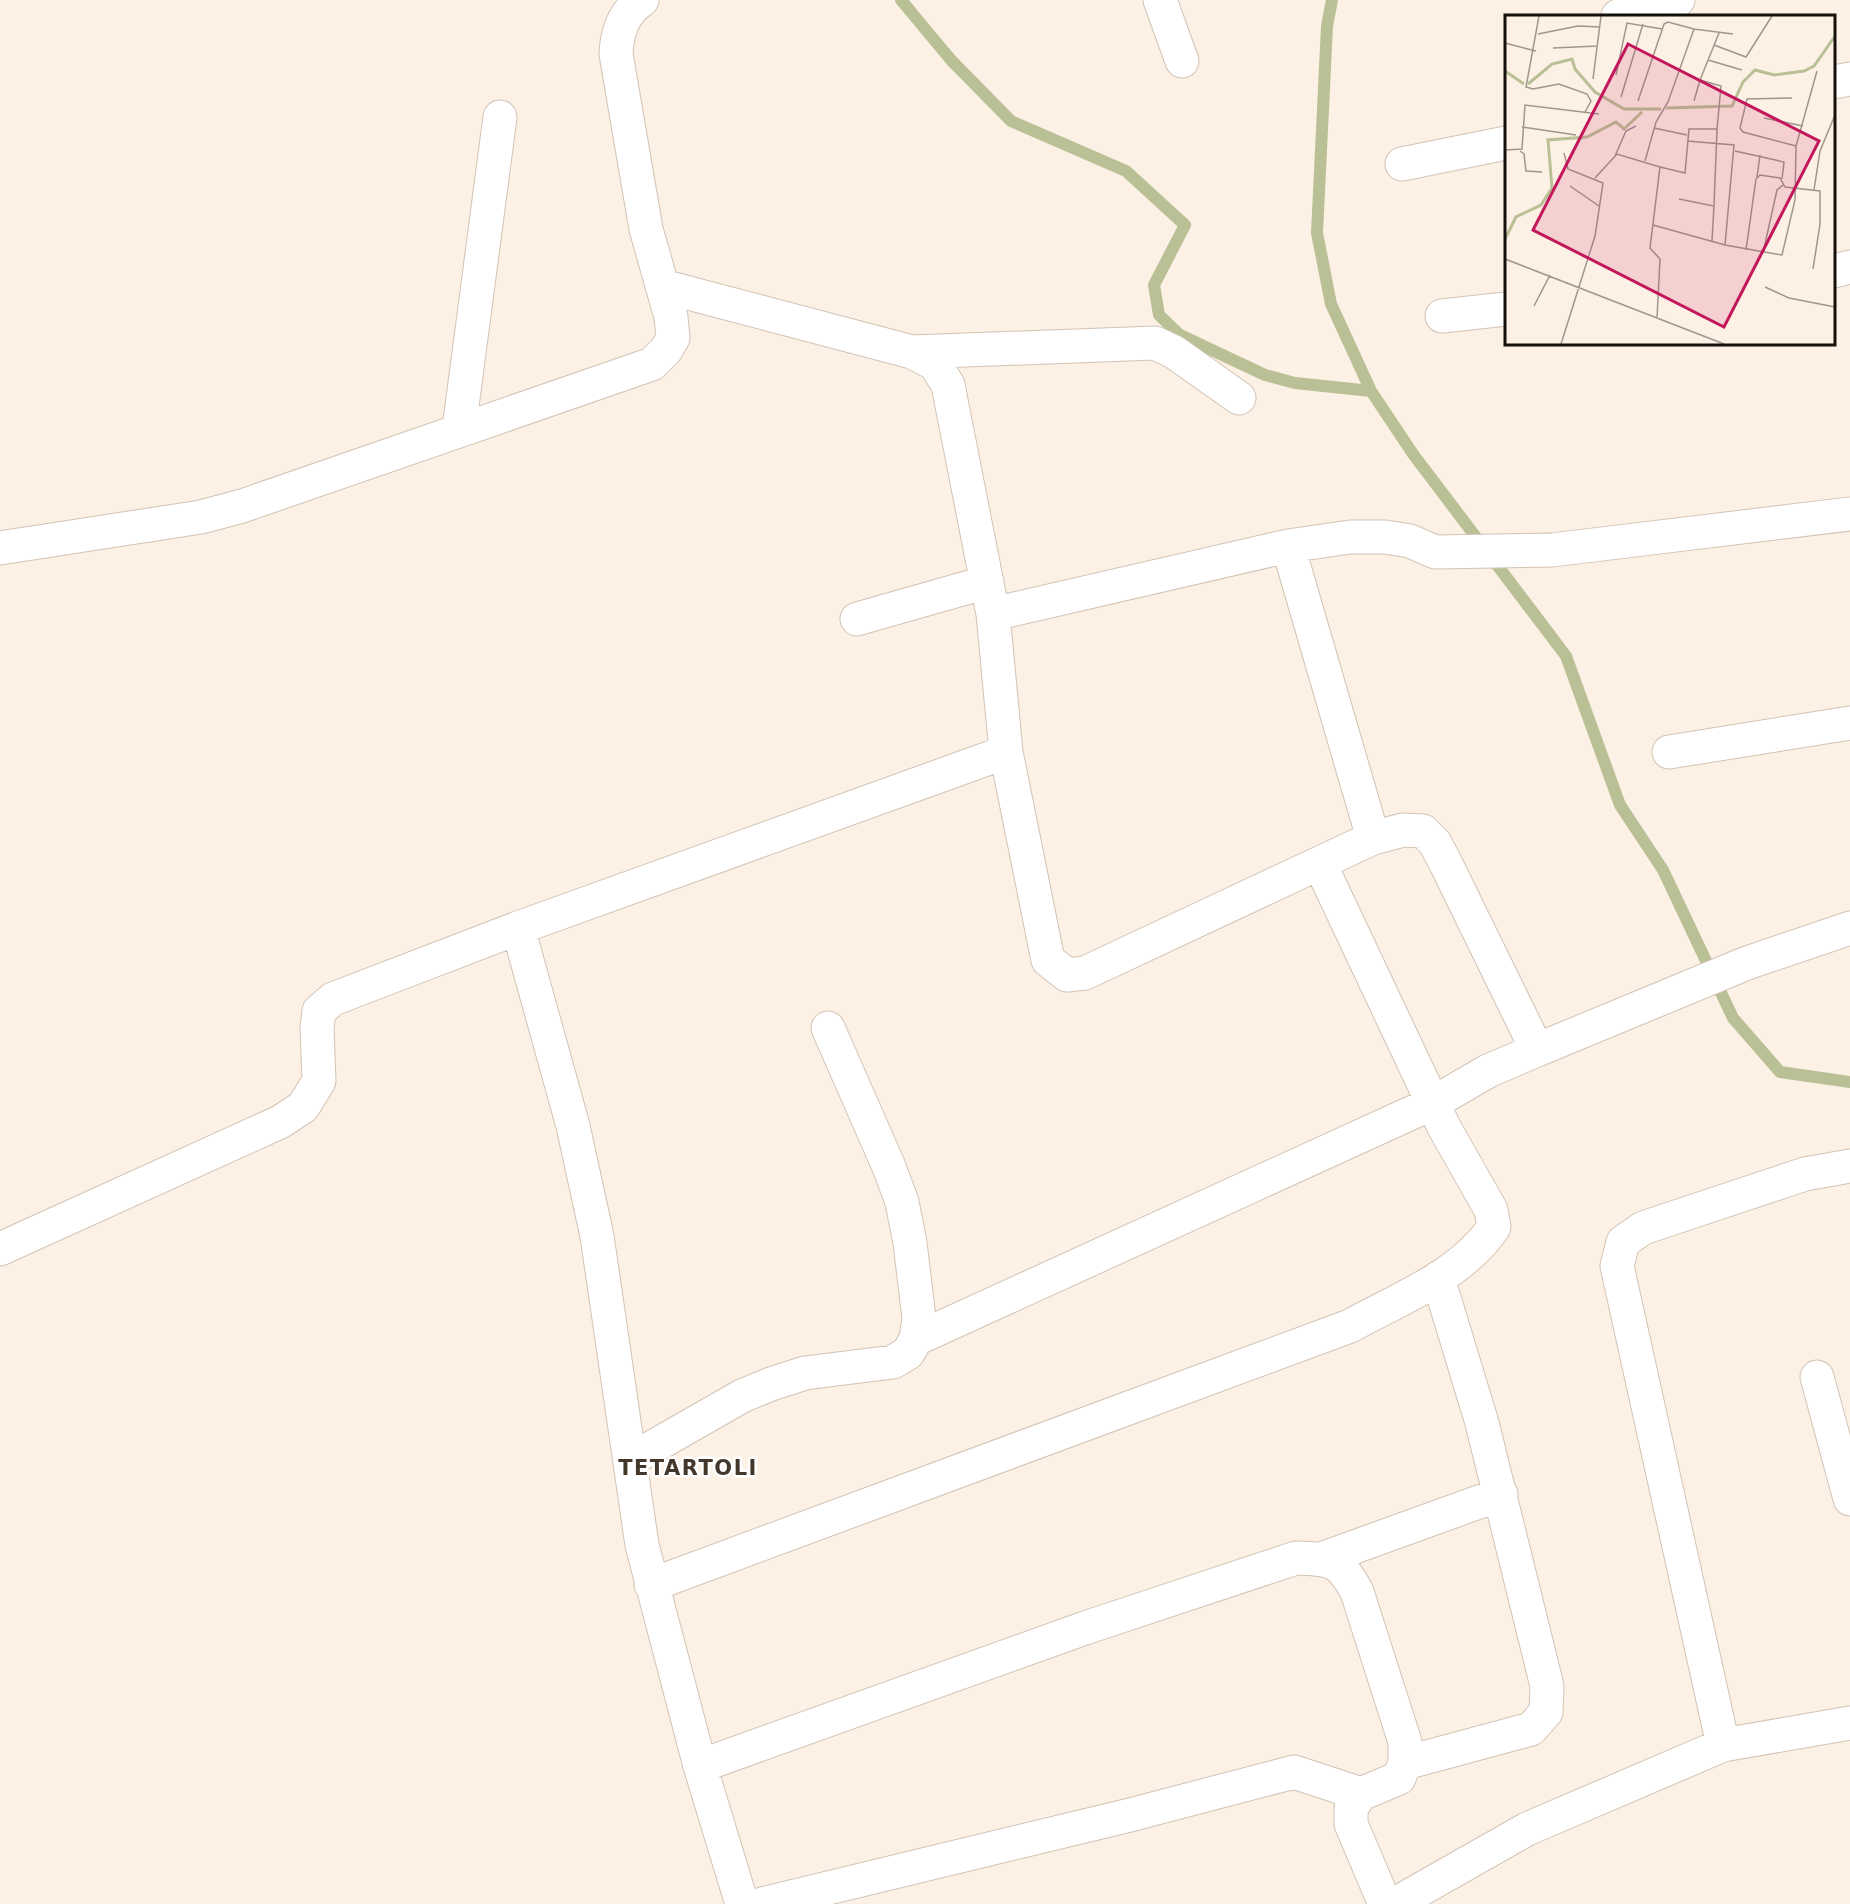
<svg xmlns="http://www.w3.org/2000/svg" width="1850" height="1904" viewBox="0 0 1850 1904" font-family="'DejaVu Sans',sans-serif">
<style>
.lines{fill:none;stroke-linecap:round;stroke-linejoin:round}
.stream{stroke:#bac096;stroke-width:12}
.minor-casing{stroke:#d2c3b5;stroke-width:35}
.minor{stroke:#fff;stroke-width:33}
.labels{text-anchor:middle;stroke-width:5;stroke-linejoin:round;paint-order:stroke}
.district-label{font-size:21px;font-weight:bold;letter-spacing:1.5px;fill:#43372b;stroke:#fff}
.inset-river{fill:none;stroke:#bac096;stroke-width:3}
.inset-road{fill:none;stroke:#a0968d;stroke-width:1.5}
.view{fill:#c2185b;fill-opacity:0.15;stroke:#c2185b;stroke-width:3}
.inset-edge{fill:none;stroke:#15100b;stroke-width:3}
</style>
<rect width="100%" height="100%" fill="#fdf0e4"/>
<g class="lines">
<path class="stream" d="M901,0L951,60L1011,121L1126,171L1185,225L1154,285L1159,315L1180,335L1265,375L1295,383L1371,391
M1332,0L1327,26L1317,233L1331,304L1371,391L1413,454L1566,656L1620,805L1663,870L1733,1018L1780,1072L1850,1082"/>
<defs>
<path id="minor" d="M1160,0L1182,61
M1618,16L1678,0
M1834,82L1850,79
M1402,164L1506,143
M1834,271L1850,267
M1442,316L1506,309
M912,352L1155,343L1174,352L1239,398
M459,429L500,117
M1288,546L1373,838
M0,548L201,517L242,506L652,364L666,350L673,338L671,317L646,229L616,54C617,32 623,13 642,0
M993,614L1288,546L1350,537H1385L1410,541L1435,552L1552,550L1850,514
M857,619L987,582
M1669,752L1850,723
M518,928L573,1126L597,1236L642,1545L700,1766L742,1904
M1537,1050L1747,963L1850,928
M0,1249L280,1122L303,1107L319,1081L317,1028L319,1011L333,999L518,928L1006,752L993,614L948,385L935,364L912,352L662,286
M916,1339L1433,1103L1488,1071L1537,1050L1446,864L1435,843L1423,831L1403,830L1373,838L1085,973L1067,975L1048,960L1006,752
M1817,1377L1850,1499
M630,1460L742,1396L771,1384L805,1373L893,1362L908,1353L916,1339L919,1318L910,1243L902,1202L889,1167L828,1028
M1324,1558L1501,1494
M651,1585L1350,1326C1399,1299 1462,1275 1494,1227L1491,1210L1444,1127L1320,864
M1723,1745L1617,1266L1623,1242L1643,1228L1805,1174L1850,1166
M1405,1763L1531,1729L1546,1712L1547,1686L1482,1423L1438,1278
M700,1766L1085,1628L1296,1558C1332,1559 1340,1560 1357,1592L1405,1742V1763L1399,1778L1361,1794L1351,1808V1824L1385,1904
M762,1904L1130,1815L1294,1772L1361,1794
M1395,1904L1527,1829L1723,1745L1850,1723"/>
</defs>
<use href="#minor" class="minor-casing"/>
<use href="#minor" class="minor"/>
</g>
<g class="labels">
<g class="district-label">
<text x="688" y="1475">TETARTOLI</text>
</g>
</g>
<g transform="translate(1505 15)">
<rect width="330" height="330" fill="#fdf0e4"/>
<path class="inset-river" d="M0,56L19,69M23,69L47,49L67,44L70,54L90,77L119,94H156M161,93L227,91L238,67L250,55L269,60L299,56L309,51L330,21M0,224L11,202L36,190L47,173L43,125L82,122L111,107L119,114L137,97"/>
<path class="inset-road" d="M34,1L21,72L28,74L54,69L82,79L86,86L80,97M33,19L73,11L95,12M0,28L31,36M209,30L241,42L267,1M48,33L93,31M203,45L237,55M111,60L122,8L157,14M88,64L96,1M195,65L214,18M116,82L138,9M287,83L242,84L235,113L238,117L291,131M133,86L159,9L163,7L189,14M189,86L195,65L216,71L212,114M259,103L298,111M17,112L71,120M149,113L182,120M182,126L229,130L220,230M0,135L17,134L20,90L94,99M15,136L19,139L21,156L37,157M230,136L279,147L277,164M110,141L121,116L131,111M140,146L151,107L163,87L189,14L228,19M155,152L180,158L184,114H212L209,191M252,162L255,140M90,163L112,139L155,152L145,233L155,244L152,303M65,171L94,191M309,175L315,136L330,100M174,184L209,191L207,226M148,210L220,230L277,240L290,185L291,131L312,56M241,235L251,164L255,160L275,163L280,172L315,176V209L308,254M258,238L272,175L278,170M0,244L219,329M260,272L284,283L330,292M29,291L45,260M56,329L90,221L98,168L63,154L59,138"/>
<path class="view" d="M123,29L314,126L219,312L28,215Z"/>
<rect width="330" height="330" class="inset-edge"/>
</g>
</svg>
